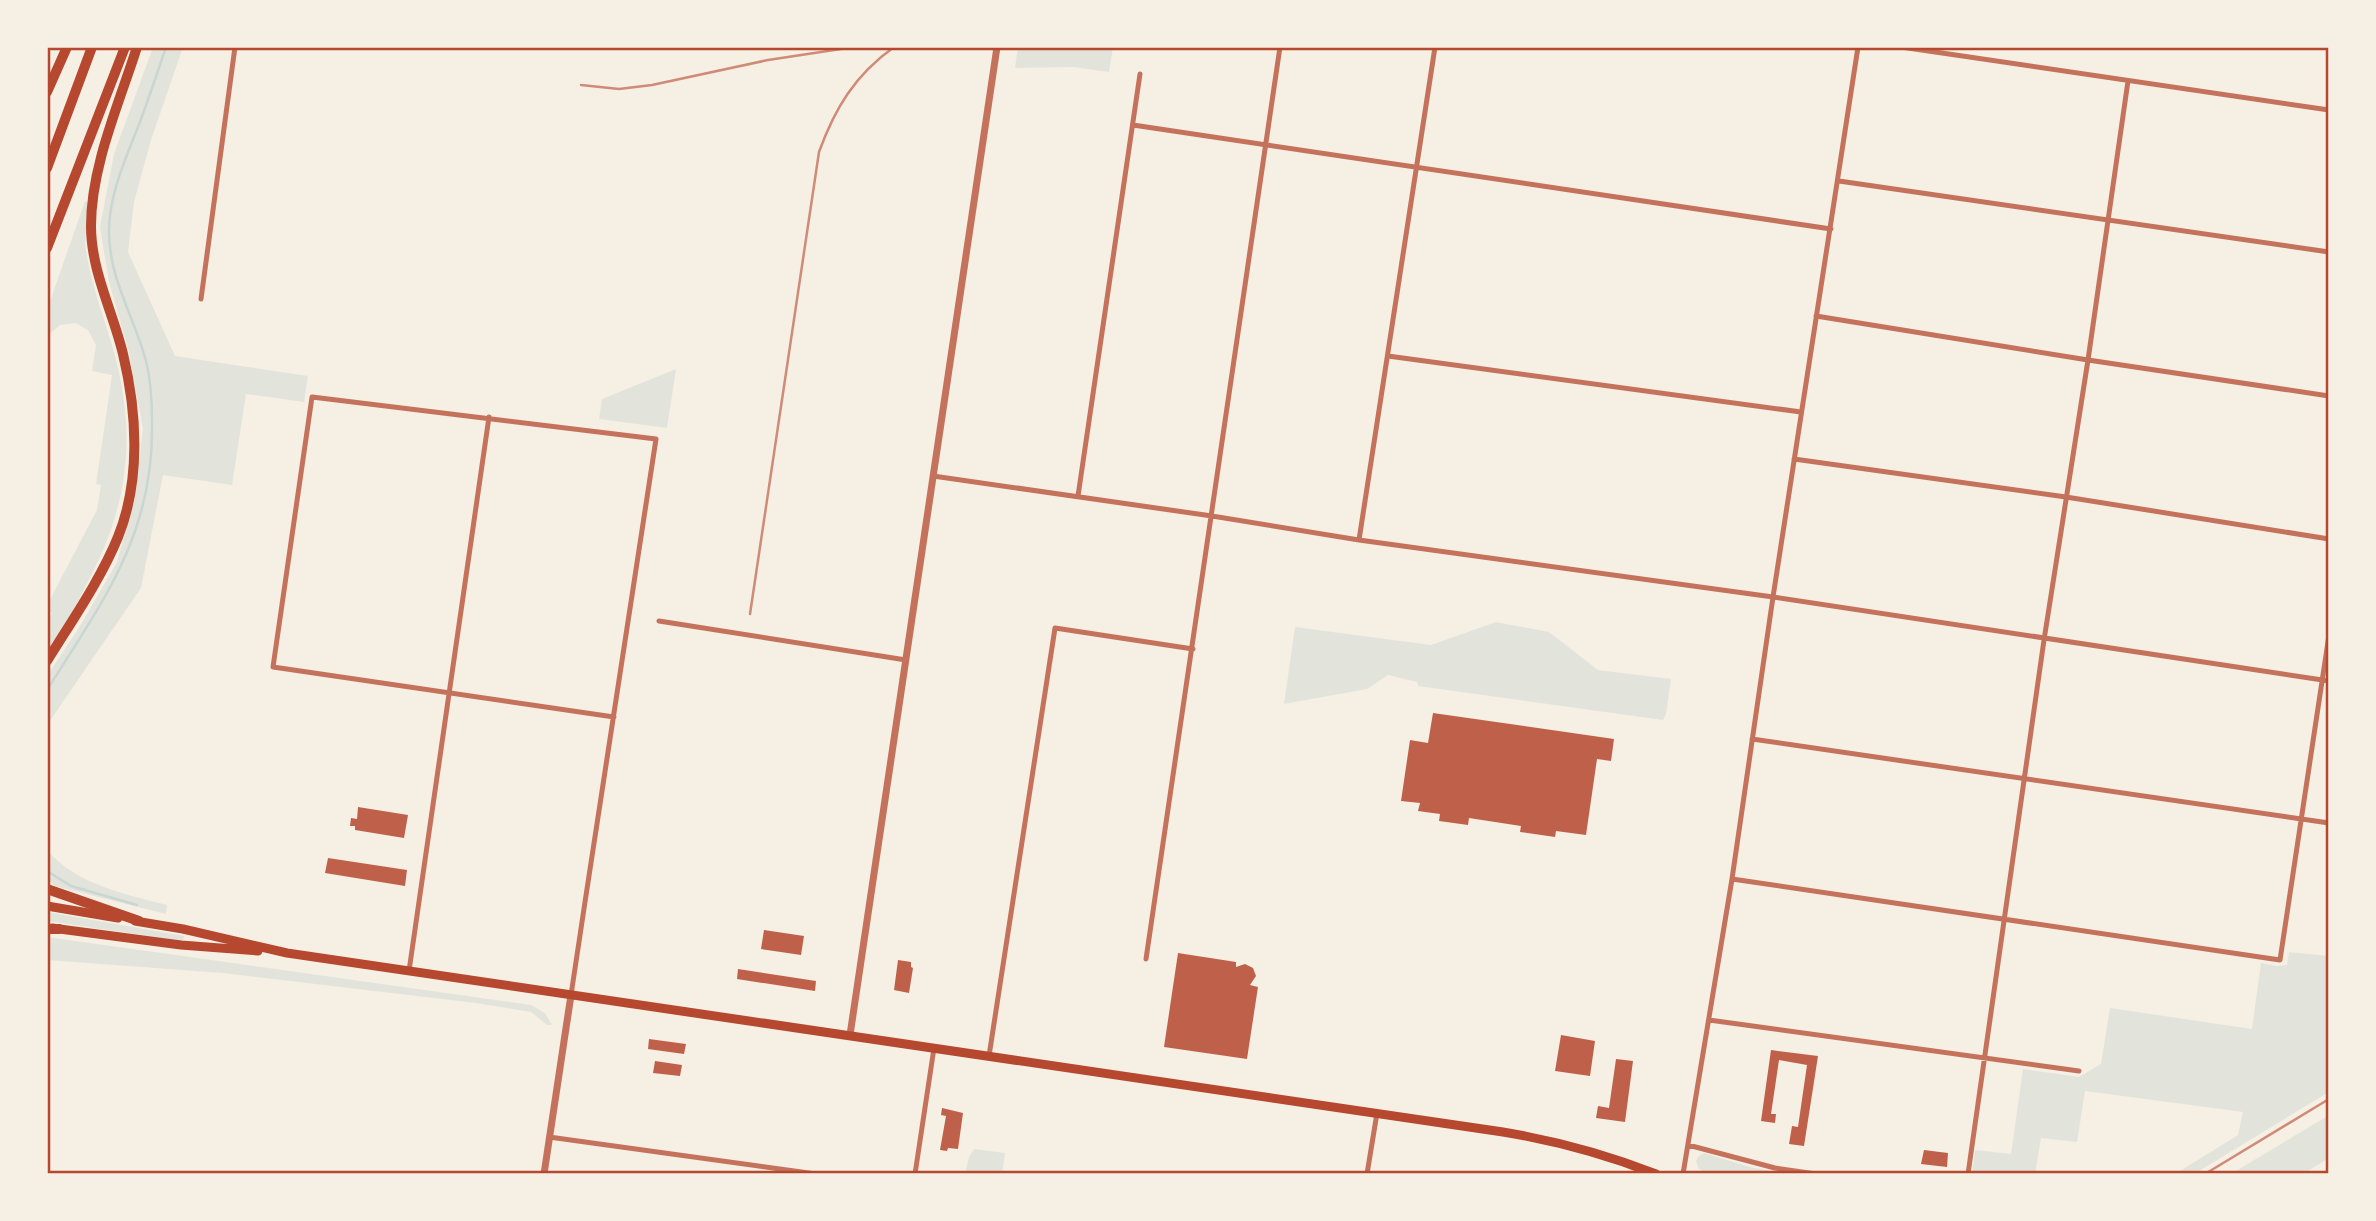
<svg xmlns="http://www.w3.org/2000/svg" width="2376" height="1221" viewBox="0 0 2376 1221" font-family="'Roboto Condensed',sans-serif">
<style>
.green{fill:#e2e4dc}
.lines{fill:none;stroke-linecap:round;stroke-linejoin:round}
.stream{stroke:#c9d6d2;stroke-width:2.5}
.building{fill:#bf614a}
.minor{stroke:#c5725c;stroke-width:5}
.tertiary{stroke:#c5725c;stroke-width:7}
.primary{stroke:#b5482f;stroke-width:9}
.motorway{stroke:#b5482f;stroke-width:10}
.rail{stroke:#cf8b77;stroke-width:2.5}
.neatline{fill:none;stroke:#b5482f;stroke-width:2.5}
</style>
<rect width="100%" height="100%" fill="#f6efe4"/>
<path class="green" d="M153,47H183L151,140L134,202L128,252L175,356L308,376L304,402L246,394L232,485L163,475L141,588L47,725V676L80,626L117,562L135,498L143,429L129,352L109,282L100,227L114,154Z
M1018,47H1113L1109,72L1073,67L1015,68Z
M85,201L89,203C88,218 84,236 86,251C92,290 108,326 117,364C137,447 125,515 84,589C76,604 61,639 47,646V622L52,613L47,610V605L97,510L101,485L96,484L112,375L92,371L96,345L88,330L75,323L60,325L47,336V310Z
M676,369L667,428L599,419L602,399Z
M1496,622L1549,632L1598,670L1671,679L1666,714L1663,720L1418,686L1417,682L1388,675L1367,689L1284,704L1295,627L1431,645Z
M47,850C77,885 125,894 167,905L166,914L55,886L47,879Z
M47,912L184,936L183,941L47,921Z
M47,937L531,1005L545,1013L552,1025H547L531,1012L476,1003L223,973L47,960Z
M2289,952L2329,956V1092L2194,1174H2175L2238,1135L2243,1112L2085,1091L2077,1142L2041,1138L2035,1174H1972L1975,1150L2011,1154L2023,1069L2079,1077L2101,1064L2110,1008L2252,1029L2261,963L2277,966L2287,965Z
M2329,1115V1158L2303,1174H2231Z
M974,1149L1005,1153L1002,1174H965L969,1157Z
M1704,1153L1750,1167L1787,1174H1708L1699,1169L1696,1161L1698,1157Z"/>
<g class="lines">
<path class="stream" d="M47,690C103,601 154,534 152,424C152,403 151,381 146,361C134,316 108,277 109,229C110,193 125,160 138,127C148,101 157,74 166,47
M47,871L71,886L137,905"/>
</g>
<path class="building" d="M1433,713L1614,739L1611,761L1597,759L1586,835L1556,831L1555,837L1520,832L1521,826L1469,818L1468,825L1439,821L1440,814L1418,811L1420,803L1401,801L1410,740L1428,743Z
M358,807L408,815L404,838L355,830V826H350L351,818L357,819Z
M328,858L407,870L405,886L325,873Z
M764,930L804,936L801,955L761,949Z
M1178,953L1236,962V967L1245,964L1253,968L1256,976L1250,985L1258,987L1247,1059L1164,1047Z
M898,960L911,962V967L913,968L909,993L894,990Z
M738,969L816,981L815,991L737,979Z
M1561,1035L1595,1041L1590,1076L1555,1071Z
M649,1039L686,1044L684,1054L648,1049Z
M1771,1050L1818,1056L1804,1146L1789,1144L1792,1126L1798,1127L1807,1065L1779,1060L1771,1114H1776L1775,1123L1761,1121Z
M1616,1059L1633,1061L1625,1122L1596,1118L1598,1106L1609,1108Z
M655,1061L682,1065L680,1076L653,1073Z
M942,1108L963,1113L958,1149L948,1148L947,1151L940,1150L946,1116L941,1115Z
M1924,1150L1948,1153L1947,1167L1921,1164Z"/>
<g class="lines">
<path class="minor" d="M1901,47L2329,110
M1133,125L1831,229
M1839,181L2329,252
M201,299L235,47
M1816,316L2088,360L2329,396
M1388,356L1801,412
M1794,459L2066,497L2329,539
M933,476L1212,516L1359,540L1773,597L2329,681
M1078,496L1140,74
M1359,540L1435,47
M659,621L906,660
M1752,739L2329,823
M1732,879L2280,960L2329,635
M1146,959L1280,47
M409,971L489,417
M571,995L585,902L656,439L312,397L273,667L614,717
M1709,1020L2079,1071
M989,1056L1055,628L1193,649
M549,1137L816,1174
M1688,1145L1775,1168L1816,1174
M915,1174L934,1048
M1367,1174L1377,1113
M1683,1174L1732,879L1773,597L1858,47
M1968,1174L2044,640L2088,360L2128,81"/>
<path class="tertiary" d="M850,1035L997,47
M544,1174L571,995"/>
<path class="primary" d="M47,906L118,918
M135,921L183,929L287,953L1503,1132C1557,1141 1605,1154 1656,1174
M52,928L181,945L258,951"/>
<path class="motorway" d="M47,92L67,47
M47,168L92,47
M47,248L125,47
M47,661C71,622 101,579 118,537C141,480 137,412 123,354C113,312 91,271 91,226C91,166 119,104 137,47
M47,889L139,921
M47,929H59"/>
<path class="rail" d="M581,85L619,89L652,85L768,60L854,47
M750,614L819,152C835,108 855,75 894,47
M2205,1174L2329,1099"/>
</g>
<rect width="2376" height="1221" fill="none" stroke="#f6efe4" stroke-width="98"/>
<rect x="49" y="49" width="2278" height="1123" class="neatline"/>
</svg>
